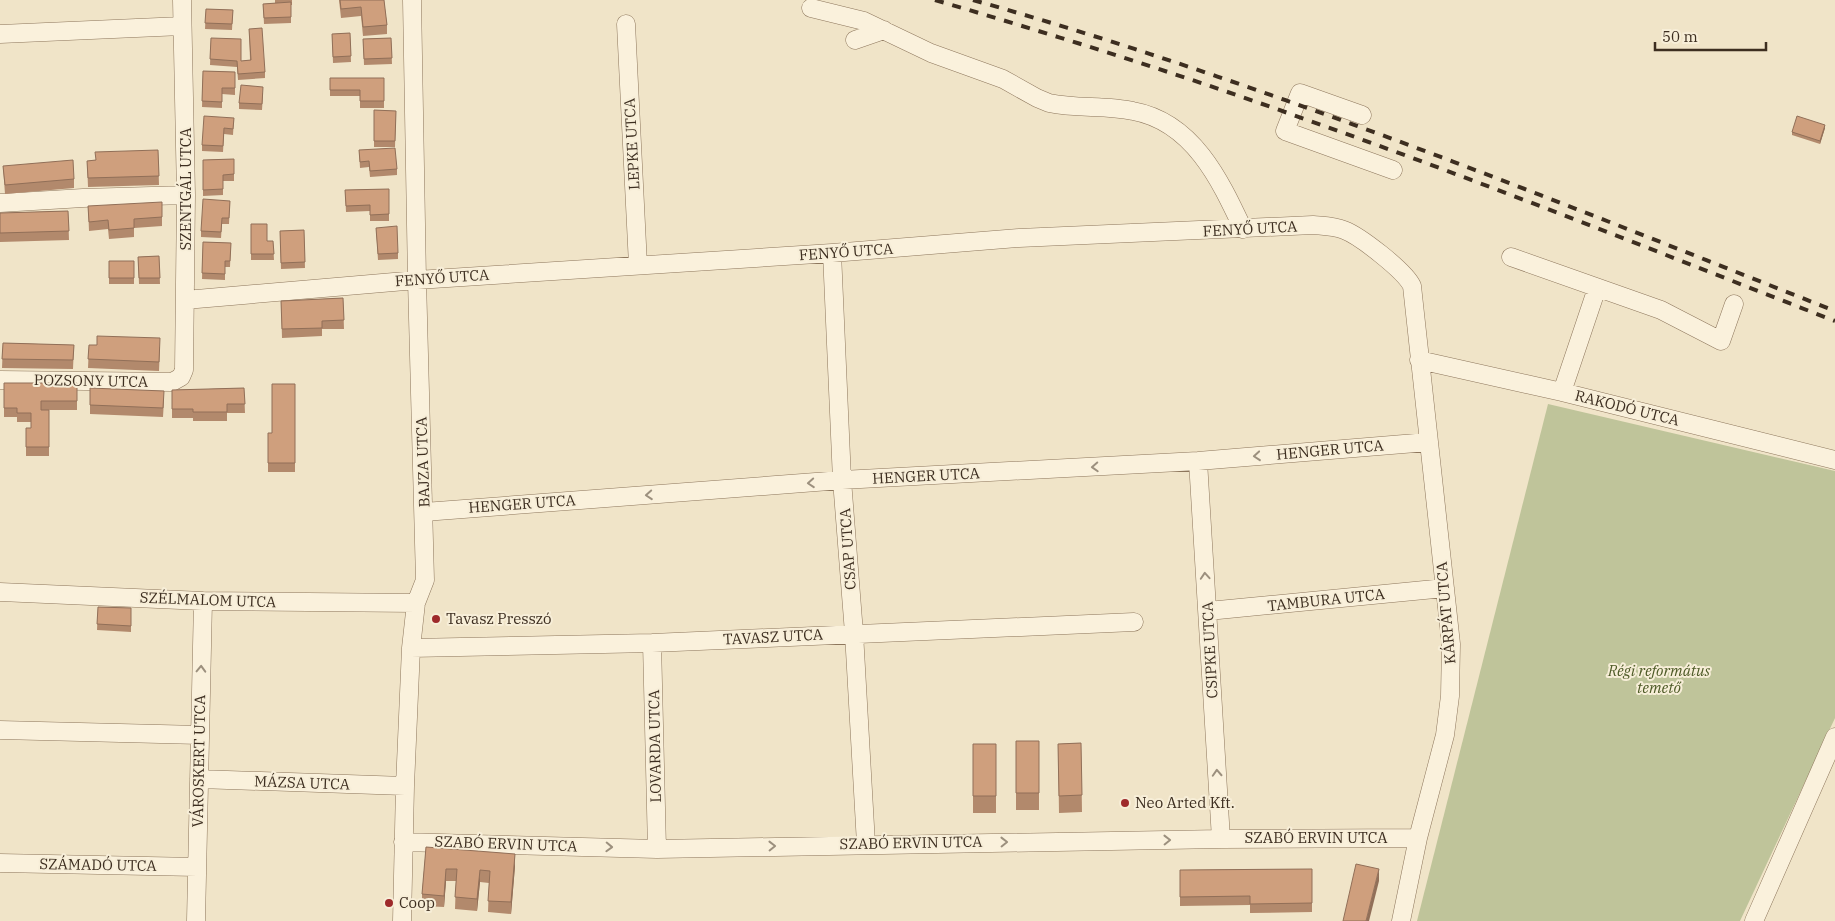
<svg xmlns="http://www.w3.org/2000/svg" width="1835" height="921" viewBox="0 0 1835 921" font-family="'IBM Plex Serif',serif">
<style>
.cemetery{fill:#bfc49a}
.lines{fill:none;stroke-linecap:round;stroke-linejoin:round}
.minor-casing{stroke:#8d765c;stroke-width:19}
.minor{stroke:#faf1dc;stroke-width:18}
.rail{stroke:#3d2e20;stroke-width:4;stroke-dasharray:9 9;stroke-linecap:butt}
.wall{fill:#b2896c}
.shaded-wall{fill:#916f58}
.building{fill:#cf9f7d;stroke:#916f58}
.oneway{stroke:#9c907e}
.poi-dot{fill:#9e2a2b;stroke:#f7eed8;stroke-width:2}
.labels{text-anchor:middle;stroke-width:4;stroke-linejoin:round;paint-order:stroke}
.street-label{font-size:15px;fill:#3d2e20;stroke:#f7eed8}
.poi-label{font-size:15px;fill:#3d2e20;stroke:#f7eed8;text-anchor:start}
.park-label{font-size:15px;font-style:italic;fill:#4d5a26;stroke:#f7eed8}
</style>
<rect width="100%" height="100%" fill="#f0e4c8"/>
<path class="cemetery" d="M1548,404L1835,471V718L1740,921H1417Z"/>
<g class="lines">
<defs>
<path id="minor" d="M811,8L864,21L931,53L1003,79L1037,98L1049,103C1077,109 1106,105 1133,111C1193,122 1220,180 1243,229
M626,24L638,265
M0,34L182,26
M855,40L884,30
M1362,115L1300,93L1285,131L1393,170
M0,203L83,198L186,195
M832,253L842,480L854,633L866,844
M1511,257L1661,310L1721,341L1734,304
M185,300L417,280L832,253L1019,238L1313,225C1323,226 1334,226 1344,230C1360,236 1405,271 1412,286L1451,644L1450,696L1445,735L1418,838L1401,921
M1419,360L1562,392L1835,460
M0,380L172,382L181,377L184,370L186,195L182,0
M1562,392L1597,288
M1198,461L1221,839
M424,512L842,480L1198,461L1428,442
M0,592L203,601L416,603
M1208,611L1445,588
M652,643L657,849
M411,648L652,643L1134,622
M0,730L200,735
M199,779L405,786
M403,842L657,849L1221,839L1418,838
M0,863L197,867
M196,921L203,601
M402,921L405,786L411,648L416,603L425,580L417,280L412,0
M1754,921L1835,737"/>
</defs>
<use href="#minor" class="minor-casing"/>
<use href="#minor" class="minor"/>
<path class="rail" d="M935,0C1061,37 1186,76 1310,121C1486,183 1660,253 1835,321
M973,0C1267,83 1551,199 1835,311"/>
</g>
<path class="wall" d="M275,0H292V5H291V23L264,24L263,4L275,3Z
M339,0H384L387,25V34L363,36L361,16L341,18Z
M206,9L233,10L232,30L205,29Z
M249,29L265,72V78L238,80L237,67L210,65L211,38L241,61L250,60Z
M350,33L351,62L333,63L332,34Z
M391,38L392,64L364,65L363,39Z
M203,71L235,72V95L222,94V108L202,107Z
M330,78H384V108H360V96H330Z
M263,93L262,110L239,109V103Z
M374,110L396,111L395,147H374Z
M234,118L233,135L224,134L223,152L202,151V145Z
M1825,128L1820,144L1792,135V132Z
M158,150L159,185L88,187L87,161L95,160Z
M359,150L397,169V175L370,177L369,167L360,168Z
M234,159V181H223V195L203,196V160Z
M3,166L74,179V188L5,194Z
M389,189V221H370V211L346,212L345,190Z
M230,201L229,224H222L221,238L201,237V231Z
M88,206L162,217V226L134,228V237L109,239L108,229L89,231Z
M68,211L69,240L0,242V213Z
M251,224L267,241H273L274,260H251Z
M376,228L398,253V259L378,260Z
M304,230L305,268L281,269L280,231Z
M203,242L231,243L230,267H225V280L202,279Z
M159,256L160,284H139L138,257Z
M109,261H134V284H109Z
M343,298L344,329H322V336L282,338L281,301Z
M3,343L74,345L73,369L2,368Z
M89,345L160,347L159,371L88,368Z
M4,383H77V410H41H49V456H26V428H31V422H17V417H4Z
M295,384V472H268V433H272Z
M90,388L164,400L163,417L90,414Z
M244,388L245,413H227V421H193V418H172V390Z
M98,607L131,608V632L97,630Z
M1016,741H1039V810H1016Z
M1081,743L1082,812L1059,813L1058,744Z
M973,744H996V813H973Z
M426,847L515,866L511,914L488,912L489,883L480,882L477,911L455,909L456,881H446L444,907L422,906V894Z
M1312,869V912L1250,913V905L1180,906V870Z"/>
<path class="shaded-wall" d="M1825,125V128L1820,144V141Z
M515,854V866L511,914V902Z
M446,869V881L444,907V896Z
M1379,869V881L1369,921H1366Z
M480,870V882L477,911V899Z"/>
<path class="building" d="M340,0H384L387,25L363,27L361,7L341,9Z
M291,2V17L264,18L263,4Z
M206,9L233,10L232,24L205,23Z
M262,28L265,72L238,74L237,61L210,59L211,38L241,39V61L251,60L249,29Z
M350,33L351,56L333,57L332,34Z
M391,38L392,58L364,59L363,39Z
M203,71L235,72V88H222V102L202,101Z
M330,78H384V101H360V90H330Z
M241,85L263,87L262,104L239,103Z
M374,110L396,111L395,141H374Z
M204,116L234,118L233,129L224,128L223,146L202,145Z
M1797,116L1825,125L1820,141L1792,132Z
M395,148L397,169L370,171L369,161L360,162L359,150Z
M158,150L159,176L88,178L87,161L96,160L95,152Z
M234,159V174L223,175V189L203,190V160Z
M73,160L74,179L5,185L3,166Z
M389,189V214L370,215V205L346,206L345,190Z
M203,199L230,201L229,218H222L221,232L201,231Z
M162,202V217L134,219V228L109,230L108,220L89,222L88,206Z
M68,211L69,231L0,233V213Z
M251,224H267V241H273L274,254H251Z
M397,226L398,253L378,254L376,228Z
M304,230L305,262L281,263L280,231Z
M203,242L231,243L230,261H225V274L202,273Z
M159,256L160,278H139L138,257Z
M109,261H134V278H109Z
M343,298L344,320L322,321V328L282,329L281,301Z
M97,336L160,338L159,362L88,359L89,345H97Z
M3,343L74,345L73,360L2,359Z
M4,383H77V401H41V410H49V447H26V428H31V413H17V408H4Z
M272,384H295V463H268V433H272Z
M90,388L164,391L163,408L90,405Z
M244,388L245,404H227V412H193V409H172V390Z
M98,607L131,608V626L97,624Z
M1016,741H1039V793H1016Z
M1081,743L1082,795L1059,796L1058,744Z
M973,744H996V796H973Z
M426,847L515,854L511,902L488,901L490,871L480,870L477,899L455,897L457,869H446L444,896L422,894Z
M1356,864L1379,869L1366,921H1343Z
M1312,869V903L1250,904V896L1180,897V870Z"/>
<defs><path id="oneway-chevron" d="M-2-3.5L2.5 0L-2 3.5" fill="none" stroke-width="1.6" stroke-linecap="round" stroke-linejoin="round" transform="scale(1.25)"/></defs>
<g class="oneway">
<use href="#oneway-chevron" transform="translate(1257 456) rotate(175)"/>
<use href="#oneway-chevron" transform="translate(1095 467) rotate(177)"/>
<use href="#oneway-chevron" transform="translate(811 483) rotate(176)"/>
<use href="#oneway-chevron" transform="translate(649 495) rotate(176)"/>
<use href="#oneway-chevron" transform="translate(1205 576) rotate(-94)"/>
<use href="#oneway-chevron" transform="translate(201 669) rotate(-88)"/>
<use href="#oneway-chevron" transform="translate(1217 773) rotate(-93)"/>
<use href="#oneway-chevron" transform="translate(1167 840) rotate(-1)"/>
<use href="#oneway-chevron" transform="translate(1004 842) rotate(-1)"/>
<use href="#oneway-chevron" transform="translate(772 846) rotate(-1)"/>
<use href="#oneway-chevron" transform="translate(609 847) rotate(2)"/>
</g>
<g class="poi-dot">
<circle cx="436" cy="619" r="5"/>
<circle cx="1125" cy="803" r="5"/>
<circle cx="389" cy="903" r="5"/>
</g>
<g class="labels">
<g class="street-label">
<text transform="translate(632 144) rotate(-93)" y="5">LEPKE UTCA</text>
<text transform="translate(186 189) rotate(-90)" y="5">SZENTGÁL UTCA</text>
<text transform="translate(1250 229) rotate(-3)" y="5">FENYŐ UTCA</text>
<text transform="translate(846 252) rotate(-4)" y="5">FENYŐ UTCA</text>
<text transform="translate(442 278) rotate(-4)" y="5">FENYŐ UTCA</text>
<text transform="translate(91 381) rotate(1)" y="5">POZSONY UTCA</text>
<text transform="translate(1627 408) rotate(14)" y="5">RAKODÓ UTCA</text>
<text transform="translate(1330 450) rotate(-5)" y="5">HENGER UTCA</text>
<text transform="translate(423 462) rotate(-92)" y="5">BAJZA UTCA</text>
<text transform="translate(926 476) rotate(-3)" y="5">HENGER UTCA</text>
<text transform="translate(522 504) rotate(-4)" y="5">HENGER UTCA</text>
<text transform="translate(848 549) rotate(-94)" y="5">CSAP UTCA</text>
<text transform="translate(208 600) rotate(2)" y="5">SZÉLMALOM UTCA</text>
<text transform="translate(1326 600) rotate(-6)" y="5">TAMBURA UTCA</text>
<text transform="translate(1446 613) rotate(-95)" y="5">KÁRPÁT UTCA</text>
<text transform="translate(773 637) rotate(-3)" y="5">TAVASZ UTCA</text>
<text transform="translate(1210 650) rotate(-93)" y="5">CSIPKE UTCA</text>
<text transform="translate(655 746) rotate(-91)" y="5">LOVARDA UTCA</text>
<text transform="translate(199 761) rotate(-89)" y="5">VÁROSKERT UTCA</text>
<text transform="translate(302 783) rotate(2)" y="5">MÁZSA UTCA</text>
<text x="1316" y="843">SZABÓ ERVIN UTCA</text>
<text transform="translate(911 843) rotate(-1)" y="5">SZABÓ ERVIN UTCA</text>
<text transform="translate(506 844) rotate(2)" y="5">SZABÓ ERVIN UTCA</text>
<text transform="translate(98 865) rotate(1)" y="5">SZÁMADÓ UTCA</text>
</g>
<g class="poi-label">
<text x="446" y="624">Tavasz Presszó</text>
<text x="1135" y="808">Neo Arted Kft.</text>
<text x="399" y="908">Coop</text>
</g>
<g class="park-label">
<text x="1659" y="676">Régi református<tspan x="1659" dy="17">temető</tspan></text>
</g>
</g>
<path d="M1655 42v8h111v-8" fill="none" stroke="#3d2e20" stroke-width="2.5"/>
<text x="1662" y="42" font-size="15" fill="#3d2e20" stroke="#f7eed8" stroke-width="4" paint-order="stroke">50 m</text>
</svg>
